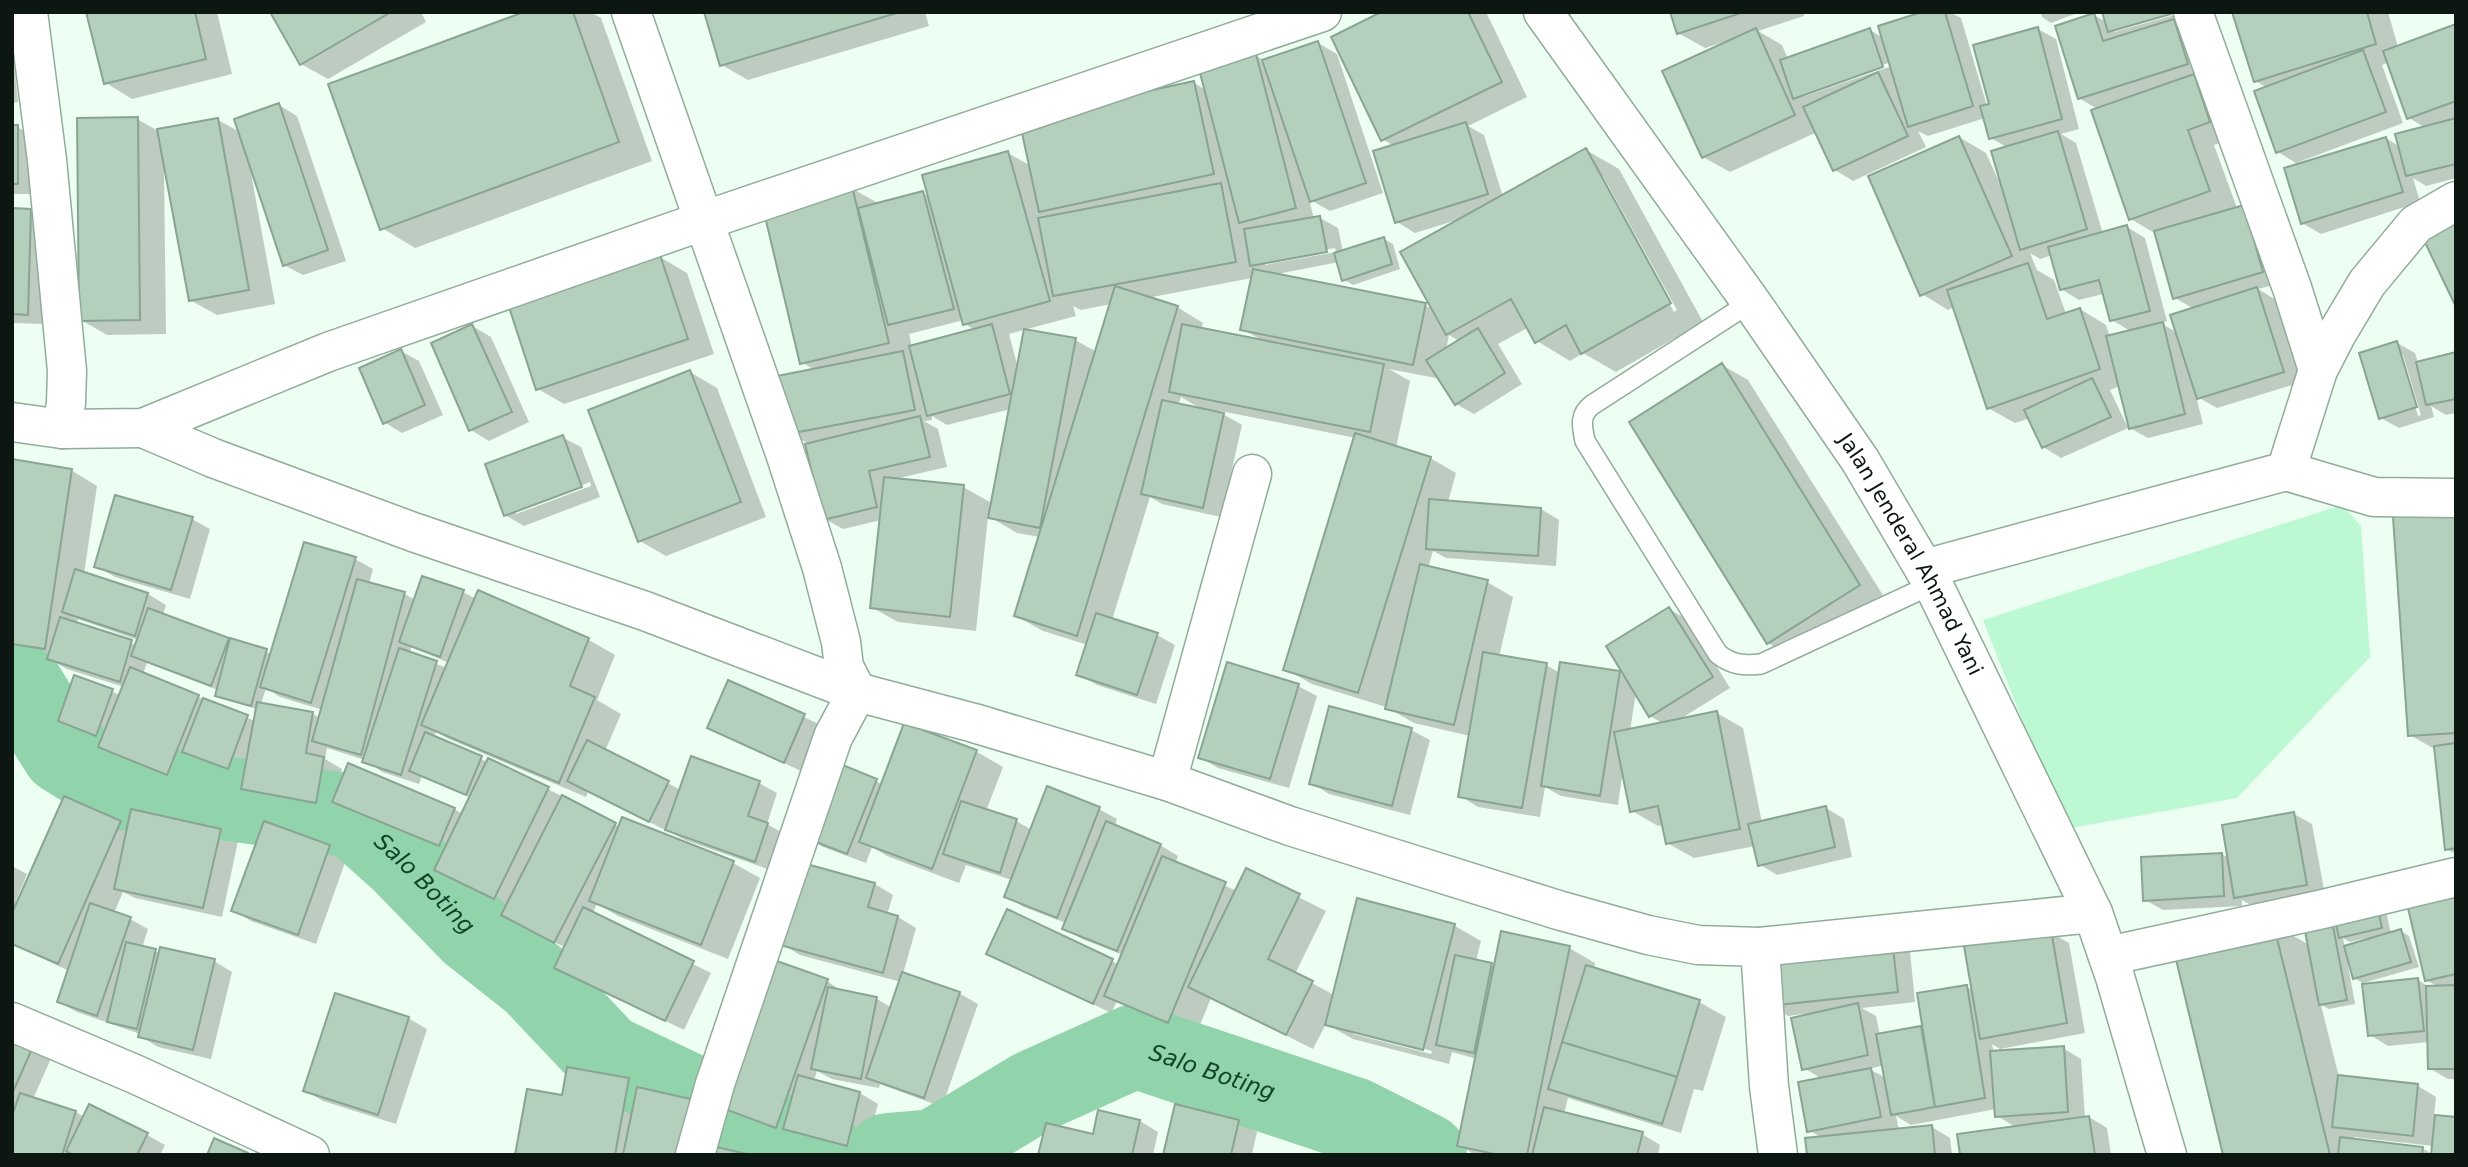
<svg xmlns="http://www.w3.org/2000/svg" width="2468" height="1167" viewBox="0 0 2468 1167" font-family="'DejaVu Sans',sans-serif">
<style>
.green{fill:#bcf8d2}
.shadow{fill:#0003;fill-rule:evenodd}
.lines{fill:none;stroke-linecap:round;stroke-linejoin:round}
.river{stroke:#91d3aa;stroke-width:84}
.building{fill:#b4d0bd;stroke:#89a492;stroke-width:2}
.lane-casing{stroke:#91ac9b;stroke-width:22}
.street-casing{stroke:#91ac9b;stroke-width:41}
.secondary-casing{stroke:#91ac9b;stroke-width:41}
.lane{stroke:#fff;stroke-width:19}
.street{stroke:#fff;stroke-width:38}
.secondary{stroke:#fff;stroke-width:38}
.labels{text-anchor:middle;stroke-width:6;stroke-linejoin:round;paint-order:stroke}
.street-label{font-size:21px;fill:#0d1711;stroke:#fff}
.water-label{font-size:23px;font-style:italic;fill:#114429;stroke:#fff}
</style>
<rect width="100%" height="100%" fill="#edfef2"/>
<path class="green" d="M2342,505L2361,526L2370,657L2237,798L2065,829L1983,620Z"/>
<path class="shadow" d="M88,12H217L232,74L132,99L106,83Z
M272,12H421L426,22L328,79L301,64Z
M530,12H591L601,18L652,161L415,248L382,228Z
M706,12H925L929,26L748,80L722,65Z
M1385,12H1486L1527,97L1468,126L1484,135L1503,197L1586,150L1619,169L1703,322L1616,372L1583,353L1570,361L1537,341L1529,327L1498,344L1522,384L1474,414L1456,404L1441,379L1389,369L1410,381L1396,448L1430,458L1456,473L1448,502L1541,509L1559,520L1556,566L1446,558L1433,551L1428,568L1487,582L1513,597L1499,657L1546,665L1560,673H1619L1627,677L1669,609L1688,620L1730,688L1677,721L1717,713L1743,728L1762,823L1826,808L1844,819L1852,857L1777,875L1759,864L1755,846L1694,858L1667,843L1664,825L1658,826L1632,811L1623,770L1618,805L1561,796L1545,787L1540,817L1478,807L1460,796L1470,736L1414,723L1386,707L1312,684L1285,669L1356,438L1216,410L1242,425L1221,517L1162,504L1150,497L1112,620L1157,635L1175,645L1156,704L1097,685L1079,675L1088,645L1043,631L1016,616L1040,537L1017,533L988,516L976,631L898,622L871,607L881,520L843,529L825,519L807,443L790,433L815,370L801,362L851,188L878,203L923,193L930,197L1008,153L1031,166L1194,83L1206,90L1256,56L1265,61L1318,43L1337,54L1383,193L1330,211L1309,199L1314,219L1320,218L1338,228L1343,252L1384,239L1393,244L1400,269L1353,285L1344,280L1339,262L1272,275L1425,305L1434,310L1460,219L1415,233L1397,222L1394,146L1382,139ZM1599,176H1603L1677,310L1674,312ZM1335,248L1336,252L1265,265V261ZM1252,278L1242,329L1265,342L1201,330L1203,323L1177,307L1147,298ZM1111,304L1097,352L1075,340L1018,368L1009,334L1076,316L1073,306L1081,310ZM964,320L965,324L975,330L912,347L909,334ZM1449,335L1459,341L1446,350ZM1181,397L1203,410L1178,405ZM1011,409L992,510H989L990,502L963,487L895,479L947,467L938,429L924,421L932,420V416L947,425ZM1636,692L1650,716L1664,724L1630,731Z
M1672,12H1803L1804,16L1758,31L1782,45L1788,59L1870,30L1883,38L1928,12H1950L1961,18L1987,106L1991,105L2038,29L2056,39L2079,129L2061,134L2076,143L2103,234L2127,227L2145,238L2167,321L2160,323L2178,333L2194,309L2175,298L2156,234L2131,219L2099,110L2079,98L2094,15L2106,22L2114,29V32L2178,14L2179,18L2173,20L2192,31L2205,74L2196,77L2220,91L2236,137L2214,145L2237,208L2243,207L2281,283L2258,289L2276,300L2302,382L2217,408L2196,396L2203,424L2148,438L2130,428L2120,386L2110,390L2128,428L2061,458L2043,447L2030,418L2015,423L1988,408L1954,307L1948,310L1922,294L1959,137L1986,153L2001,186L2003,185L2008,148L1991,138L1985,118L1928,136L1918,131L1926,147L1853,181L1835,170L1817,132L1730,172L1703,157L1725,44L1724,42L1705,48L1678,33ZM1891,62L1892,66L1805,96V93ZM2030,253L2040,259L2052,255L2061,289L2079,300L2103,294L2112,320L2132,332L2110,337L2106,325L2080,309L2066,314L2054,280L2037,270Z
M2040,12H2080L2051,23L2042,17Z
M2234,12H2388L2398,47L2456,26V178L2426,186L2413,178L2420,202L2321,234L2302,223L2386,138L2400,147L2426,128L2409,118L2389,62L2382,65L2403,123L2296,163L2278,152L2268,88L2255,81Z
M12,46L18,102L13,103L12,100Z
M279,105L297,116L346,261L303,275L284,265L254,173H251L275,304L217,315L190,300L166,168H164L166,334L107,335L81,320L137,119L158,131L218,120L240,132Z
M12,127H17L36,137V194H12Z
M12,210L31,211L49,222L46,324L12,323Z
M660,257L687,273L714,354L564,404L538,389Z
M472,326L491,337L529,422L489,441L471,430Z
M2397,343L2415,353L2418,363L2456,354V413L2446,415L2431,406L2434,417L2399,428L2381,418ZM2399,355H2403L2421,415L2418,416Z
M401,351L419,361L443,415L402,433L384,422Z
M1722,365L1748,380L1886,600L1795,658L1768,643Z
M690,372L717,388L766,517L666,556L640,541Z
M562,437L581,447L600,497L524,526L505,515ZM590,482L591,486L516,514V510Z
M71,470L97,486L84,574L148,594L166,605L163,615L231,642L272,654L355,559L373,569L369,584L405,594L415,600L463,592L476,599L479,592L589,640L615,655L597,700L621,714L605,751L681,790L759,783L777,793L767,824L786,835L773,871L685,840L588,791L586,797L449,739L436,732L434,738L548,789L620,827L733,863L760,878L728,959L618,916L597,904L592,914L711,973L684,1030L575,977L566,948L521,925L508,905L454,879L446,850L353,812L336,802L334,812L261,799L243,788L245,777L196,758L186,784L118,756L100,746L103,738L68,725L75,677L120,695L124,687L67,669L51,660L12,654V471ZM78,619L138,640L136,645L77,624ZM411,647L449,663L447,668L410,654ZM147,663L218,690L217,695L226,700L257,709L255,721L143,674ZM266,688L280,697L323,710L320,718L313,714L261,704ZM327,748L365,760L382,772L419,784L422,776L471,798L463,814L454,809L339,787L342,769L325,759Z
M2456,514V854L2446,849L2436,750L2410,735Z
M192,519L210,529L190,599L115,577L96,566Z
M729,682L823,726L803,772L709,727Z
M1298,686L1317,696L1289,788L1218,768L1200,757Z
M905,725L977,752L1003,767L986,811L1016,821L1032,830L1099,809L1117,819L1115,826L1160,845L1178,856L1175,864L1237,891L1247,871L1326,911L1295,974L1334,995L1358,900L1455,926L1481,941L1476,961L1495,967L1569,948L1595,963L1594,970L1699,1002L1726,1017L1703,1091L1694,1089L1681,1133L1568,1098L1564,1114L1642,1134L1660,1145L1658,1155H1475L1459,1145L1477,1059L1452,1052L1449,1064L1353,1039L1326,1024L1313,1049L1211,998L1195,1037L1133,1011L1117,1001L1111,1013L988,953L1112,961L1119,965L1123,955L1082,939L1064,928L1066,923L1024,907L1006,896L1012,880L966,865L959,883L887,856L872,847L866,863L823,847L805,836L834,764L882,784ZM1353,1030L1432,1051L1431,1054L1353,1034Z
M1411,730L1430,740L1410,815L1329,794L1311,783Z
M65,798L129,828L220,830L238,841L222,917L135,898L123,892L114,913L130,919L148,929L142,948L160,953L214,961L232,972L211,1059L158,1047L140,1036V1034L77,1012L59,1002L69,971L12,944V866L27,874L16,901L19,902Z
M2294,814L2312,824L2325,895L2254,907L2242,900V906L2163,910L2145,900L2222,854L2230,859Z
M329,847L347,857L316,944L251,921L233,910Z
M875,884L893,895L887,915L898,917L916,928L903,974L959,993L978,1004L942,1107L880,1084L879,1088L832,1079L817,1071L814,1081L860,1093L878,1104L864,1155L803,1139L795,1134L794,1137L743,1118L724,1107L827,981L845,993L877,999L892,1008L901,982L800,955L782,944Z
M2456,885V1079H2448L2429,1068V1042L2388,1046L2370,1035L2418,980L2431,988L2439,987L2426,980Z
M2385,907L2391,934L2401,931L2409,936L2419,967L2363,983L2354,978L2351,965H2348L2355,1004L2329,1009L2321,1005L2339,1077L2418,1086L2436,1097L2434,1116L2456,1119V1155H2225L2273,924L2309,945L2306,927ZM2343,938L2350,942L2367,938L2368,941L2345,948ZM2354,1137L2433,1146L2432,1154L2422,1148L2355,1141Z
M2050,932L2069,943L2085,1033L2000,1049L1992,1044L1994,1053L2063,1048L2081,1059L2085,1118L2089,1117L2107,1128L2111,1155H1961L2017,1128L1996,1115V1109L1911,1125L1896,1116L1899,1130L1932,1127L1950,1138L1952,1155H1809L1822,1138L1809,1130L1822,1079L1804,1068L1803,1014L1788,1016L1770,1005L1891,941L1910,951L1915,1002L1862,1008L1876,1016L1880,1035L1920,1028L1925,1030L1966,987L1973,990ZM1884,1065L1886,1078L1869,1069Z
M408,1018L427,1029L396,1124L323,1101L305,1090Z
M12,1033L53,1054L33,1099L76,1112L84,1117L147,1135L165,1145L160,1155H12Z
M629,1080L648,1091L699,1155H517Z
M1176,1106L1239,1121L1257,1132L1252,1154L1256,1155H1165Z
M1100,1112L1140,1121L1158,1132L1153,1155H1040L1094,1136Z"/>
<g class="lines">
<g class="river">
<path id="s1" d="M12,680L23,688L63,752L121,788L171,791L354,816L403,860L472,931L534,980L606,1056L724,1112L824,1155"/>
<path id="s2" d="M888,1155L935,1151L1033,1092L1135,1046L1353,1119L1425,1155"/>
</g>
</g>
<path class="building" d="M86,12H195L206,59L104,84Z
M270,12H391L300,65Z
M524,12H573L619,142L380,230L328,84Z
M704,12H900L720,66Z
M1381,12H1468L1502,82L1381,141L1331,37Z
M1670,12H1744L1677,34Z
M1922,12H1945L1973,106L1908,127L1878,26Z
M2102,12H2171V14L2108,32Z
M2232,12H2367L2376,44L2254,82Z
M2094,13L2103,41L2174,19L2188,64L2078,99L2055,26Z
M2456,24V101L2407,119L2383,51Z
M2038,27L2062,119L1989,139L1980,106L1989,104L1973,45Z
M1756,28L1795,115L1702,158L1662,71Z
M1870,28L1883,67L1793,99L1780,60Z
M1318,41L1366,183L1310,202L1262,60Z
M2363,50L2386,112L2276,153L2254,91Z
M1256,54L1296,208L1239,223L1199,69Z
M1878,72L1908,136L1833,171L1803,107Z
M2194,74L2210,122L2188,130L2210,191L2129,220L2091,110Z
M1194,81L1214,174L1039,212L1019,119Z
M279,103L328,250L283,266L234,119Z
M138,117L140,320L79,321L77,118Z
M218,118L249,290L189,301L157,129Z
M2456,118V164L2406,176L2395,134Z
M1466,122L1488,194L1395,223L1373,151Z
M12,125H18V184H12Z
M2058,131L2087,229L2020,250L1991,151Z
M1959,136L2012,256L1920,296L1868,176Z
M2386,137L2403,192L2301,224L2284,168Z
M1586,148L1671,303L1581,354L1566,325L1535,343L1511,299L1446,335L1400,252Z
M1008,151L1050,301L963,325L922,175Z
M1221,183L1236,262L1053,296L1038,218Z
M852,186L889,343L800,364L763,208Z
M923,191L954,309L888,325L858,208Z
M2244,205L2263,272L2173,299L2154,231Z
M12,208L31,209L28,315L12,314Z
M1320,216L1327,252L1250,266L1244,229Z
M2456,218V307L2421,234Z
M2127,225L2150,311L2110,321L2099,280L2060,290L2048,247Z
M1384,237L1392,264L1342,281L1334,253Z
M660,255L688,339L536,390L509,307Z
M2028,263L2047,319L2080,308L2100,369L1987,409L1947,290Z
M1253,269L1426,303L1413,365L1240,330Z
M1115,286L1178,306L1077,636L1014,616Z
M2257,287L2284,372L2197,399L2170,315Z
M2163,322L2185,414L2129,429L2106,336Z
M472,324L512,412L469,431L431,343Z
M992,324L1010,394L927,416L909,346Z
M1182,324L1384,364L1370,432L1169,392Z
M1478,328L1505,373L1455,405L1426,360Z
M1024,329L1076,338L1040,528L988,518Z
M2397,341L2417,407L2379,419L2359,353Z
M401,349L425,405L383,424L359,368Z
M903,351L915,410L788,434L777,376Z
M2456,352V399L2426,405L2416,362Z
M1722,363L1860,585L1767,644L1629,422Z
M690,370L741,502L638,542L588,410Z
M2092,378L2111,417L2042,448L2024,410Z
M1162,400L1224,413L1203,508L1141,494Z
M920,416L930,457L869,471L877,507L823,520L805,444Z
M1355,433L1431,457L1358,693L1283,670Z
M563,435L582,487L504,516L485,464Z
M12,459L72,469L45,649L12,644Z
M884,477L964,485L950,617L870,608Z
M115,495L193,517L171,590L94,567Z
M1429,499L1541,508L1538,556L1426,549Z
M2456,512V733L2408,736L2393,517Z
M304,542L356,557L311,703L260,687Z
M1420,564L1488,580L1454,725L1385,709Z
M75,569L148,593L135,636L62,612Z
M422,576L464,590L440,657L399,642Z
M357,579L405,592L361,755L312,741Z
M478,590L589,638L570,686L595,697L559,783L421,725Z
M1669,607L1713,677L1649,717L1606,646Z
M148,608L229,638L211,686L131,656Z
M1096,613L1158,633L1137,695L1076,675Z
M60,617L132,640L120,682L47,659Z
M230,638L267,649L251,706L215,696Z
M399,648L437,661L401,775L362,762Z
M1483,652L1547,663L1522,808L1458,797Z
M1227,662L1299,684L1270,779L1198,758Z
M1560,662L1620,671L1600,796L1541,786Z
M130,667L199,695L167,775L98,747Z
M74,675L113,689L96,736L58,721Z
M728,680L805,714L784,763L707,728Z
M203,698L248,715L228,769L182,752Z
M257,702L313,712L306,753L324,757L316,803L241,789Z
M1329,706L1412,728L1392,806L1309,784Z
M1717,711L1740,829L1666,844L1658,806L1630,812L1614,732Z
M904,723L977,750L932,869L859,842Z
M425,732L482,756L466,795L409,771Z
M587,740L669,781L649,822L567,781Z
M2456,743V848L2445,850L2434,746Z
M691,756L760,781L748,816L768,823L755,862L665,830Z
M488,758L549,787L494,899L434,870Z
M833,761L877,779L847,854L803,837Z
M348,763L455,808L439,846L332,802Z
M1047,786L1100,807L1057,918L1004,897Z
M562,795L616,823L554,943L501,915Z
M64,796L121,821L58,964L12,944V913Z
M961,801L1017,819L1000,873L943,854Z
M1826,806L1835,847L1758,866L1748,824Z
M131,809L221,829L203,908L114,889Z
M2294,812L2307,885L2234,898L2222,825Z
M622,817L734,861L701,945L589,901Z
M264,821L330,845L298,935L231,911Z
M1106,821L1161,844L1117,951L1062,929Z
M2222,853L2224,896L2143,901L2141,857Z
M1162,856L1226,882L1168,1023L1104,996Z
M803,863L875,883L868,907L898,916L883,973L780,945Z
M1246,868L1300,894L1268,959L1313,981L1286,1035L1188,987Z
M2456,883V974L2425,981L2405,895Z
M1357,898L1455,924L1423,1050L1325,1025Z
M2376,900L2382,928L2339,938L2333,910Z
M90,903L131,917L97,1016L57,1002Z
M583,907L694,961L665,1021L554,968Z
M1007,909L1113,959L1093,1004L986,954Z
M2332,921L2347,1000L2319,1005L2304,926Z
M2273,922L2330,1155H2223L2173,947Z
M2401,929L2411,962L2353,979L2344,946Z
M2051,930L2067,1023L1980,1039L1964,946Z
M1501,931L1570,946L1527,1155H1499L1457,1146Z
M1892,939L1898,992L1768,1006L1762,953Z
M126,942L156,949L137,1029L107,1022Z
M160,947L215,959L193,1050L138,1037Z
M1455,955L1492,963L1474,1053L1436,1045Z
M774,960L828,979L776,1128L722,1108Z
M1586,965L1700,1000L1677,1077L1562,1042Z
M902,972L960,992L924,1098L866,1078Z
M2418,978L2424,1031L2368,1036L2362,984Z
M1967,985L1985,1098L1935,1107L1917,993Z
M2456,985V1069H2428L2426,986Z
M828,987L877,997L861,1079L811,1069Z
M335,993L409,1017L378,1115L303,1091Z
M1858,1003L1868,1055L1802,1070L1791,1018Z
M1921,1026L1935,1107L1891,1115L1876,1034Z
M12,1032L35,1042L12,1094Z
M1562,1042L1677,1077L1662,1124L1548,1089Z
M2064,1046L2068,1112L1995,1117L1990,1051Z
M567,1067L629,1078L615,1155H515L527,1089L562,1095Z
M1871,1068L1881,1117L1807,1132L1798,1082Z
M798,1075L860,1092L847,1146L783,1129Z
M2338,1075L2418,1084L2413,1136L2332,1127Z
M637,1087L691,1099L679,1155H623Z
M20,1093L76,1111L62,1155H12V1116Z
M89,1104L148,1133L137,1155H73L66,1151Z
M1175,1104L1239,1120L1231,1155H1163Z
M1544,1107L1643,1132L1637,1155H1532Z
M1098,1110L1140,1120L1132,1155H1038L1046,1123L1093,1134Z
M2435,1115L2456,1117V1155H2431Z
M2089,1116L2095,1155H1960L1957,1134Z
M1932,1125L1935,1155H1807L1805,1138Z
M2340,1137L2423,1147L2422,1155H2338Z
M214,1138L248,1153V1155H207Z
M708,1145L751,1155H706Z"/>
<g class="lines">
<defs>
<path id="lane" d="M1751,302L1592,405C1579,415 1582,426 1585,441L1718,654C1732,665 1744,666 1761,664L1933,584"/>
<g id="street">
<path d="M28,12L47,160L67,371L66,403L62,429"/>
<path d="M631,12L786,456L822,568L841,642L844,667L857,692L833,737L715,1084L695,1155"/>
<path id="s3" d="M1543,12L1751,302L1860,460L1933,584L2093,913L2115,977L2167,1155"/>
<path d="M2193,12L2292,288L2318,370"/>
<path d="M143,428L213,458L413,532L645,611L857,692L974,723L1167,781L1290,826L1558,910L1648,935L1698,945L1760,947L2093,913"/>
<path d="M2286,471L2318,370L2336,335L2367,283L2416,224L2456,201"/>
<path d="M1924,569L2286,471L2374,497L2456,498"/>
<path d="M1167,781L1252,474"/>
<path d="M1760,947L1769,1086L1778,1155"/>
<path d="M2108,956L2323,909L2456,877"/>
<path d="M12,1022L137,1075L310,1155"/>
</g>
<path id="secondary" d="M12,422L62,429L143,428L328,352L703,221L1322,12"/>
</defs>
<use href="#lane" class="lane-casing"/>
<use href="#street" class="street-casing"/>
<use href="#secondary" class="secondary-casing"/>
<use href="#lane" class="lane"/>
<use href="#street" class="street"/>
<use href="#secondary" class="secondary"/>
</g>
<g class="labels">
<g class="street-label">
<text dy="7" stroke="none"><textPath href="#s3" startOffset="656">Jalan Jenderal Ahmad Yani</textPath></text>
</g>
<g class="water-label">
<text dy="8" stroke="none"><textPath href="#s1" startOffset="490">Salo Boting</textPath></text>
<text dy="8" stroke="none"><textPath href="#s2" startOffset="355">Salo Boting</textPath></text>
</g>
</g>
<rect width="2468" height="1167" fill="none" stroke="#0d1711" stroke-width="28"/>
</svg>
